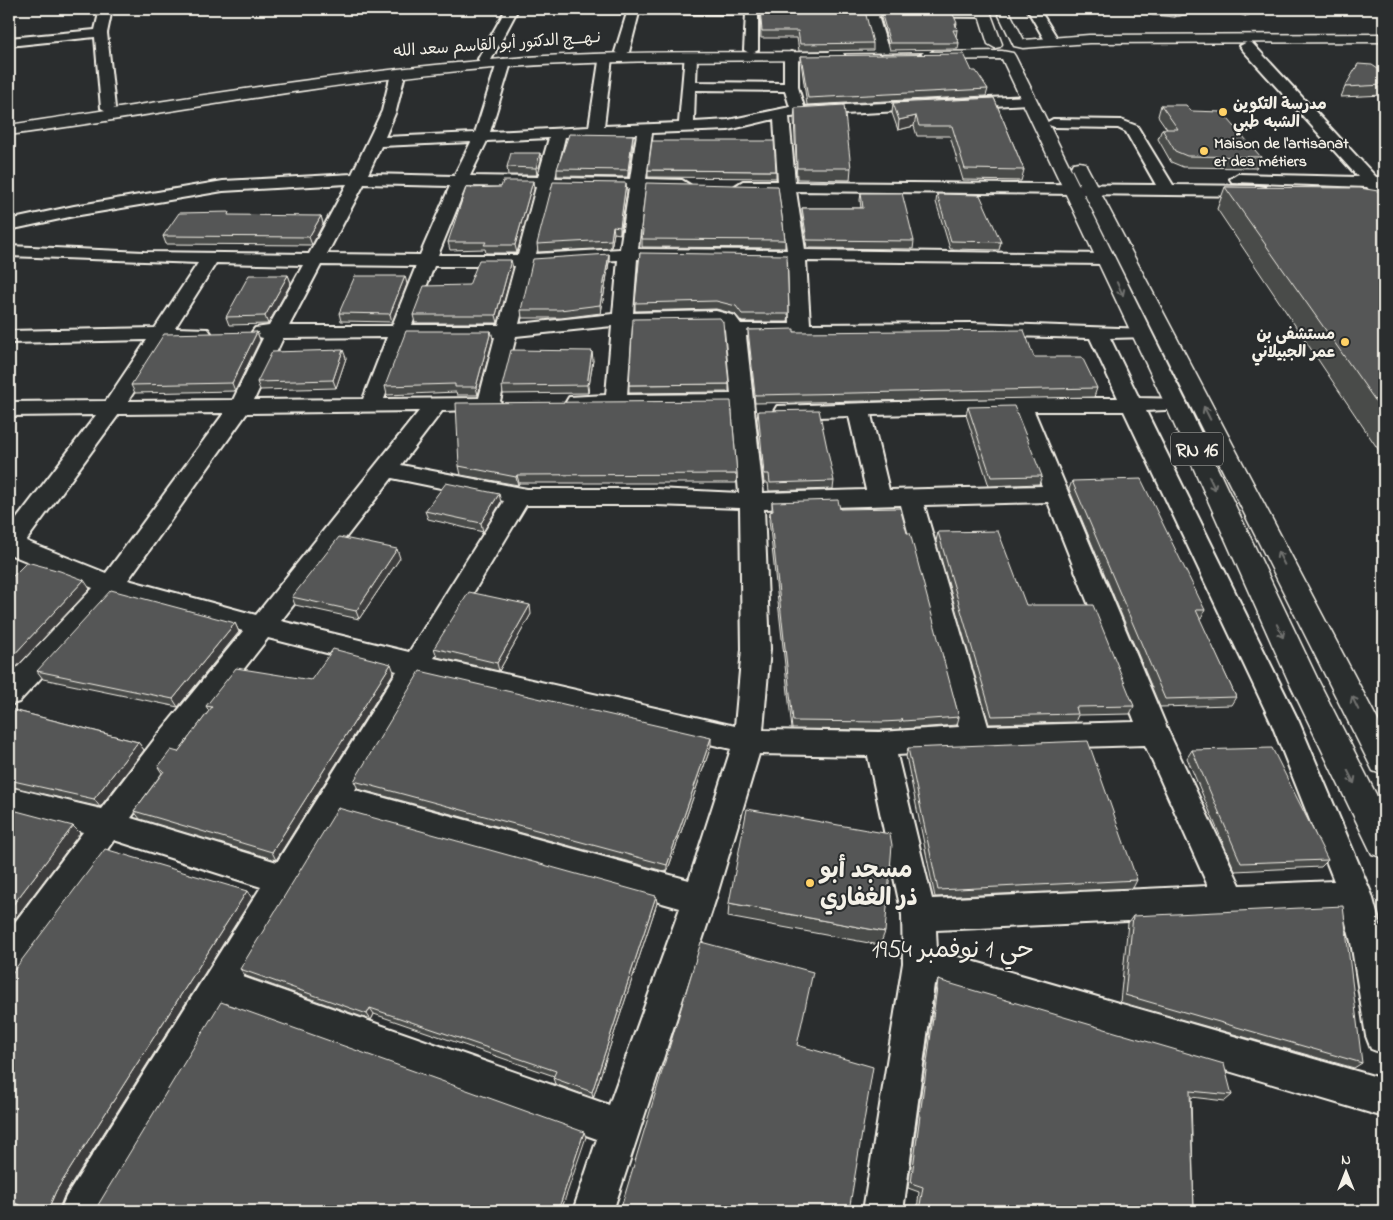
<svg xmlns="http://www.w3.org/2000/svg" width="1393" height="1220" viewBox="0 0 1393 1220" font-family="'Indie Flower','Playpen Sans Arabic',sans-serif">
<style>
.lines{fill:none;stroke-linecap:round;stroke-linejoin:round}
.minor-casing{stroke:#f4f1e8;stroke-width:4}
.major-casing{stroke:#f4f1e8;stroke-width:3}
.minor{fill:#2a2d2e;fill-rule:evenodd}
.major{fill:#2a2d2e;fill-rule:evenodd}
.wall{fill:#494b4a;stroke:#f4f1e8}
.shaded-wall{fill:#3c3d3c;stroke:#f4f1e8}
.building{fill:#555756;stroke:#f4f1e8}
.oneway{stroke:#71726f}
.poi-dot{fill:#ffd166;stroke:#2a2d2e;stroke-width:2}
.labels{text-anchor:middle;stroke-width:4;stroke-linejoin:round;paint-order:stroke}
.far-street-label{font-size:16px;fill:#f4f1e8;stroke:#2a2d2e}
.far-poi-label{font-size:16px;font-weight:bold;fill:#f4f1e8;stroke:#2a2d2e;text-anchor:start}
.shield{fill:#2a2d2e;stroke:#b7b6b0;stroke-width:1}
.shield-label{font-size:19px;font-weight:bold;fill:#f4f1e8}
.near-poi-label{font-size:24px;font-weight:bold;fill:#f4f1e8;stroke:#2a2d2e;text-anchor:start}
.near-neighbourhood-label{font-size:25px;fill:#f4f1e8;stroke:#2a2d2e}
</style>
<rect width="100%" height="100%" fill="#2a2d2e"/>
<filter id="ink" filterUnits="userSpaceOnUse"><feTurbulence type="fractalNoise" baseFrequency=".02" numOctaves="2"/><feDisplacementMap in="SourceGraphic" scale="10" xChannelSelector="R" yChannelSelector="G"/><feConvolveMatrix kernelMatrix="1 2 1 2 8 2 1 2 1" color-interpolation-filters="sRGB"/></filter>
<g filter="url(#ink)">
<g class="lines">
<defs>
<path id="minor" d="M100,9H112L107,33L115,108L108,112L101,108L95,37L9,46V38L95,30Z
M506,9H518L490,62H480L478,59Z
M580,9H985L991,13L985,17L878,16L888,49L881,53L874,49L866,16L758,14V50L751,54L744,50L746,14L639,13L629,52L622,56L615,52L627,13H586Z
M1027,9H1039L1059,41L1057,44H1047Z
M1247,42L1252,43L1376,177H1384V194H1373L1367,187L1232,182L1230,179L1238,174L1358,177L1242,49L1240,46Z
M791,52L798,56V87L804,107L1028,96L1035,100L1028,104L789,117L795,182L1156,185L1126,132L1118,128L1053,127L1046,123L1053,119L1121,120L1137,126L1173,185L1259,186L1265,187L1267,191L1265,195L1259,196L796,191L805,250L1106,254L1112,255L1115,259L1112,263L1106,264L806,261L810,324L971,323L1148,329L1151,333L1148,337L1110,338L1139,398L1184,399L1187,404L1184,409L1146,411L1299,722L1372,895L1384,939V1054L1371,1049L1366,1036L1351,942L1343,911L936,930L937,951L1384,1079V1117L934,984L903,1211H863L903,963L902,915L868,756L759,754L716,898L613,1211H573L597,1139L226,1006L103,1211H60L66,1197L261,887L114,840L21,969L9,974V930L83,832L9,813V787L101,809L157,736L243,631L116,596L19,702L9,705V676L93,588L9,554V529L96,415L9,416V402L106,401L147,340L9,343V331L155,328L198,263L9,256V246L144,252L309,254L347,184L223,191L74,216L9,230V220L74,206L223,181L352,174L382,111L391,74L398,70L405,74L396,111L385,137L475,133L497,63L504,59L511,63L490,132L589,127L600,55H610L612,58L604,126L679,123L685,54L690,53L697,57L696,82L784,83V56ZM695,90L785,91L790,107L728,120L694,122ZM774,119L778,181H743L735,186L743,191H779L787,250L638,249L645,189L682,190L690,185L682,180L646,179L652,133L728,130ZM637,134L630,179L555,178L565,137ZM549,138L538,177L470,176L487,141ZM471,142L454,176L368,174L381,146ZM364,184L450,186L420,255L327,254ZM466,186L536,187L518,255H438ZM552,187L629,189L620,249L536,254ZM637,259L788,261L790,324H741L735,316L716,311L633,313ZM618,260L613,314L519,324L533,265ZM216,263L303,265L269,326L255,328L252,332L255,336L263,338L233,400L128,401L167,340L208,337L211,333L208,329L175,328ZM321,265L416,266L392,326H289ZM434,266H515L499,325H412ZM716,323L721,324L725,330L731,394L627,395L632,325ZM612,326L606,395L569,397L566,402L569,407L577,408L732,407L739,493L656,489H527L401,465L442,411L499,409L502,404L500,401L516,336ZM971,335L1090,338L1118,398H1021L777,406L774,411L777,416L785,418L849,416L866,490L763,493L746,336ZM387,337L363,399L254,400L283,338ZM407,337H495L479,398L384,399ZM419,411L256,615L128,580L247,413ZM1034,411H1124L1271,722L1334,881L1240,885L1169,733ZM1013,412L1042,486L889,490L871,415ZM224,413L106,573L26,541L119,414ZM392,478L504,501L409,652L281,621ZM1048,502L1135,722L988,726L924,505ZM526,505H656L740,508L742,649L735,726L434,658ZM901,505L959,727L880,732L763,730L770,649L764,509ZM268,638L397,671L277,862L131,818L177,754ZM422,677L731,749L689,880L355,790ZM1145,745L1208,886L932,899L897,755L977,750ZM341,813L680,908L609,1105L243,977Z"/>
<path id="major" d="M977,9H989L1002,44L1000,47L995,48L988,44Z
M996,9H1008L1024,40L1089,35L1384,34V42L1089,43L1023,48L1014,46Z
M927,44L934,48L929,52L1002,51L1013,53L1015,56L1187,404L1318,680L1384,810V858L1372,854L1288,680L1165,404L1002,59L926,60L919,56L924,52L843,53L845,56L843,59L838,60C705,61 572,59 440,73C295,88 153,116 9,135V125C173,100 337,72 502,59C611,50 721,53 830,52L828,49L830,46L835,45Z
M1079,162L1085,163L1087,167L1384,732V775L1373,771L1071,167L1073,163Z"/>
</defs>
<use href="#minor" class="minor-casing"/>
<use href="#major" class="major-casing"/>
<use href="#minor" class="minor"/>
<use href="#major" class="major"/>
</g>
<path class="wall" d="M760,9L873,43V50L799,51L797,38H761Z
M1145,9H1267L1245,16L1233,12L1206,11L1174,17L1152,15L1146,11Z
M881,12L957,23L956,28L957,30L956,37L959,43L958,49L890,50L881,18Z
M801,56L972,71L988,89L986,96L807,105L801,62Z
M1384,73V95L1341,97L1345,87Z
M994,98L1024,170L1021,181L963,180L950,136H917L914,126L898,130L892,113L893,103Z
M1161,105L1191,111L1261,157L1256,168L1183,167L1171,162L1158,139L1162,129H1167L1158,116Z
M795,108L851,168L850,180L797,179L794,119Z
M633,142L628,177L557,176V169Z
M541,160L537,175H508L507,167Z
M648,170L776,171V178L648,177Z
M1225,187L1384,192V458L1217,209Z
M534,189L517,253H486L485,249L450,250L448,242Z
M627,191L620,234L614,233L611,248L538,252L537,244Z
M861,193L914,241L913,249L807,248L802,216V208H861L860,200Z
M937,194L1001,242L999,250L950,249L936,202Z
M321,216L323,224L312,245L166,244L163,236Z
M641,229L785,240V248L642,247V237H641Z
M640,253L789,314L788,322H742L735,314L716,309L635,311V303Z
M609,254V262L601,313L561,318H522L521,310Z
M513,268L498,323H415L413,315Z
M288,275L291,283L268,324L229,325L226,317Z
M407,284L392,322L341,321L339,313Z
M748,330L794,332L1034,357L1097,388L1094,397L755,403L748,338Z
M491,331L493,339L478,395H457L456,392L387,395L385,386Z
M257,332L260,340L235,391L135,393L131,385Z
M346,358L336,388L260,390L257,382Z
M593,360L588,393L503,394L502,386Z
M729,384V392L629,393V385Z
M968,407L1042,476L1039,484L989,486L966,415Z
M758,411L834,481L833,489L769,491L768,483H764L757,420Z
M459,466L737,474L736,483H519L518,485L461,475Z
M1072,481L1205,610L1201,618H1199L1236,697L1231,705L1160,707L1069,489Z
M501,502L483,532L428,519L425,511Z
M772,502L840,509L907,533L959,717L957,725L901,729L900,727V729L880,730L792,729L769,520L770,512H772Z
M938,532L1026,605L1134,706L1130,714L1078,715L1075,722L989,724L936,541Z
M400,558L359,619L295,605L292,597Z
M531,614L499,671L437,657L434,648Z
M235,623L239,632L178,707L43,679L37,671Z
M394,672L276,860L140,819L134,811L162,773L158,767L178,752L209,711L206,706L311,680Z
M9,709L138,742L144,750L100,807L9,786Z
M711,746L667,872L358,789L354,781Z
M908,748L1137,880L1133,888L935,897L906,756Z
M1192,750L1328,860L1321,867L1235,871L1187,758Z
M252,898L64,1196L60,1208L72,1211H33L9,1202V977Z
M657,903L593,1098L555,1084L553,1078L554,1076L374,1014L371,1020L246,976L240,969Z
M729,903L885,932L880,945L728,917Z
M1133,916L1362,1063L1354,1068L1120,1002L1128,923Z
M938,980L1232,1095L1225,1101L1191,1097L1194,1211H917L919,1192L908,1188L936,986Z"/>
<path class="shaded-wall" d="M1177,9H1207L1206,11L1174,17Z
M1248,9H1267L1245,16Z
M916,116L914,126L898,130L899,120Z
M633,135V142L628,177V170Z
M540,153L541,160L537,175L536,168Z
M533,181L534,189L517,253L515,245Z
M626,183L627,191L620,234V227Z
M321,216L323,224L312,245L309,237Z
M613,226L614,233L611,248V240Z
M609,254V262L601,313L600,305Z
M511,260L513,268L498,323L496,315Z
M288,275L291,283L268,324L265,316Z
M405,276L407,284L392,322L390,314Z
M491,331L493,339L478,395L476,387Z
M257,332L260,340L235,391L232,383Z
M343,350L346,358L336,388L333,380Z
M592,351L593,360L588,393L587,385Z
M517,475L519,483L518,485L516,477Z
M499,494L501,502L483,532L481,523Z
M397,549L400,558L359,619L356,611Z
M84,580L90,589L9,675V660Z
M530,605L531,614L499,671L497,663Z
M235,623L239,632L178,707L173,699Z
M391,664L394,672L276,860L272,852Z
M711,738V746L667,872V865Z
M138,742L144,750L100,807L94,799Z
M73,826L80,833L9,927V910Z
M247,891L252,898L64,1196L58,1211L49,1207L56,1191Z
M656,896L657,903L593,1098L592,1092Z
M370,1008L374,1014L371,1020L367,1014Z
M584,1132L586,1137L561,1211H558Z
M67,1208L72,1211H65Z"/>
<path class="building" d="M760,9L865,11L873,43L800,44L798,31H762Z
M881,12H952L957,23H955L957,30H953L959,43H890Z
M964,54L972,71H976L988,89L808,98L801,56Z
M1358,64L1372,65L1384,73V85L1345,87Z
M994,98L1024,170L965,169L952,126H919L916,116L899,120L893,103Z
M844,105L851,168H797L795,108Z
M1161,105H1186L1191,111L1222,112L1261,157L1187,156L1175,151L1162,129H1178Z
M569,134L633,135L628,170L557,169Z
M652,141H774L776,171L648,170Z
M511,153H540L536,168L507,167Z
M503,181H533L515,245H484L486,242H448L466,188L501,187Z
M553,182L626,183L620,227L613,226L611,240L537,244Z
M646,183L778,186L785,240L642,239L643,230L641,229Z
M1225,187L1360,188L1384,192V413Z
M861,193H902L914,241L807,240L802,208H863Z
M937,194L980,195L1001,242L951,241Z
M229,212L228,215L321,216L309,237L163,236L179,213Z
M640,253L787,255L789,314H742L736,306L716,301L635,303Z
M609,254L600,305L560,310H521L533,259Z
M479,260H511L496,315H413L424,286L469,285Z
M249,275H288L265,316L226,317Z
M355,276H405L390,314L339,313Z
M720,318L723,322L729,384L629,385L633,319Z
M794,329V332L1024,330L1034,357H1082L1097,388L755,395L748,330Z
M406,331H491L476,387H455V384L385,386Z
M257,332L232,383L131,385L164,334Z
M343,350L333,380L257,382L272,352Z
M511,350L592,351L587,385L502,386Z
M731,401L737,474L517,475L516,477L459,466L456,403Z
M1014,406L1042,476L991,477L968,407Z
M819,410L834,481L770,483L769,474H764L758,411Z
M1141,479L1205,610H1196L1236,697L1165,699L1072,481Z
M446,483L499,494L481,523L425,511Z
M838,500L840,509L900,508L907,533H910L959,717L903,721L902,718V721L882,722L793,721L770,512L773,511L772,502Z
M998,531L1026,605H1093L1134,706L1076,707L1078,714L992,716L938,532Z
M339,537L397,549L356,611L292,597Z
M27,562L60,571L84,580L9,660V580Z
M111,590L235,623L173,699L37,671Z
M469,592L530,605L497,663L434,648Z
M333,649L391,664L272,852L134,811L164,771L158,767L171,750L178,752L212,707L206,706L236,668L311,680Z
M420,671L711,738L667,865L354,781Z
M9,709L138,742L94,799L9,780Z
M1088,741L1137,880L938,890L908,748Z
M1272,748L1328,860L1241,863L1192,750Z
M338,808L656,896L592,1092L553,1078L556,1071L370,1008L367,1014L240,969Z
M9,809L73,826L9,910Z
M747,809L890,834L892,845L885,932L729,903Z
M105,849L247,891L56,1191L49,1207L67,1208L65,1211H36L9,1201V977Z
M1343,906L1362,1063L1125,995L1133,916Z
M701,942L813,972L797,1045L873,1067L849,1211H620Z
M938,980L1224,1064L1232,1095L1190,1091L1194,1211H919L923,1187L911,1183Z
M221,1002L584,1132L558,1211H113L98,1205Z"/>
<defs><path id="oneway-shaft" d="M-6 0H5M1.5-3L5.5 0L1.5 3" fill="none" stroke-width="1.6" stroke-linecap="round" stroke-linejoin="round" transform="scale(1.25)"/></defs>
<g class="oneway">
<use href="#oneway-shaft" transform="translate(1120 289) rotate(65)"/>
<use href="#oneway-shaft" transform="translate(1207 413) rotate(-117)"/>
<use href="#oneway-shaft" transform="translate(1212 483) rotate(65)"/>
<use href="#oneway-shaft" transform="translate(1281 558) rotate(-117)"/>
<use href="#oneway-shaft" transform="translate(1280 631) rotate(65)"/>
<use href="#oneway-shaft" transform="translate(1355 703) rotate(-116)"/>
<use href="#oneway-shaft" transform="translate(1351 777) rotate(63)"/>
</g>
</g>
<g class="poi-dot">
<circle cx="1223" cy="112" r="5"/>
<circle cx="1204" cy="151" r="5"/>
<circle cx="1345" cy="342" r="5"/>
<circle cx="810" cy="883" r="5"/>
</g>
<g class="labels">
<g class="far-street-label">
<text transform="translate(497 43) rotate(-4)" y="6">نـهـــج الدكتور أبو القاسم سعد الله</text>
</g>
<g class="far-poi-label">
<text x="1233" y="109">مدرسة التكوين<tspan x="1233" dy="18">الشبه طبي</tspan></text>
<text x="1214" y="148">Maison de l'artisanat<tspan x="1214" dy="18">et des métiers</tspan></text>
<text x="1335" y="339" text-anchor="end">مستشفى بن<tspan x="1335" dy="18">عمر الجبيلاني</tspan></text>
</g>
<rect class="shield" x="1171" y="432.5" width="52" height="33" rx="4"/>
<g class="shield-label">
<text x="1197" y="456">RN 16</text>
</g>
<g class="near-poi-label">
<text x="820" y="877">مسجد أبو<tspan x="820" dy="28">ذر الغفاري</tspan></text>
</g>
<g class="near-neighbourhood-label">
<text x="953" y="957">حي 1 نوفمبر 1954</text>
</g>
</g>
<rect width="1393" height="1220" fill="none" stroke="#2a2d2e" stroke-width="30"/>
<rect x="15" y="15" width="1363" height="1190" fill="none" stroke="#f4f1e8" stroke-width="2" filter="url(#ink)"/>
<g transform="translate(1346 1172)" stroke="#2a2d2e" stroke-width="4" paint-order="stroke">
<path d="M0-4L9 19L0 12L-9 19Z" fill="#f4f1e8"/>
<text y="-8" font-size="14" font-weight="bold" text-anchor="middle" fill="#f4f1e8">N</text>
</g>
</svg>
